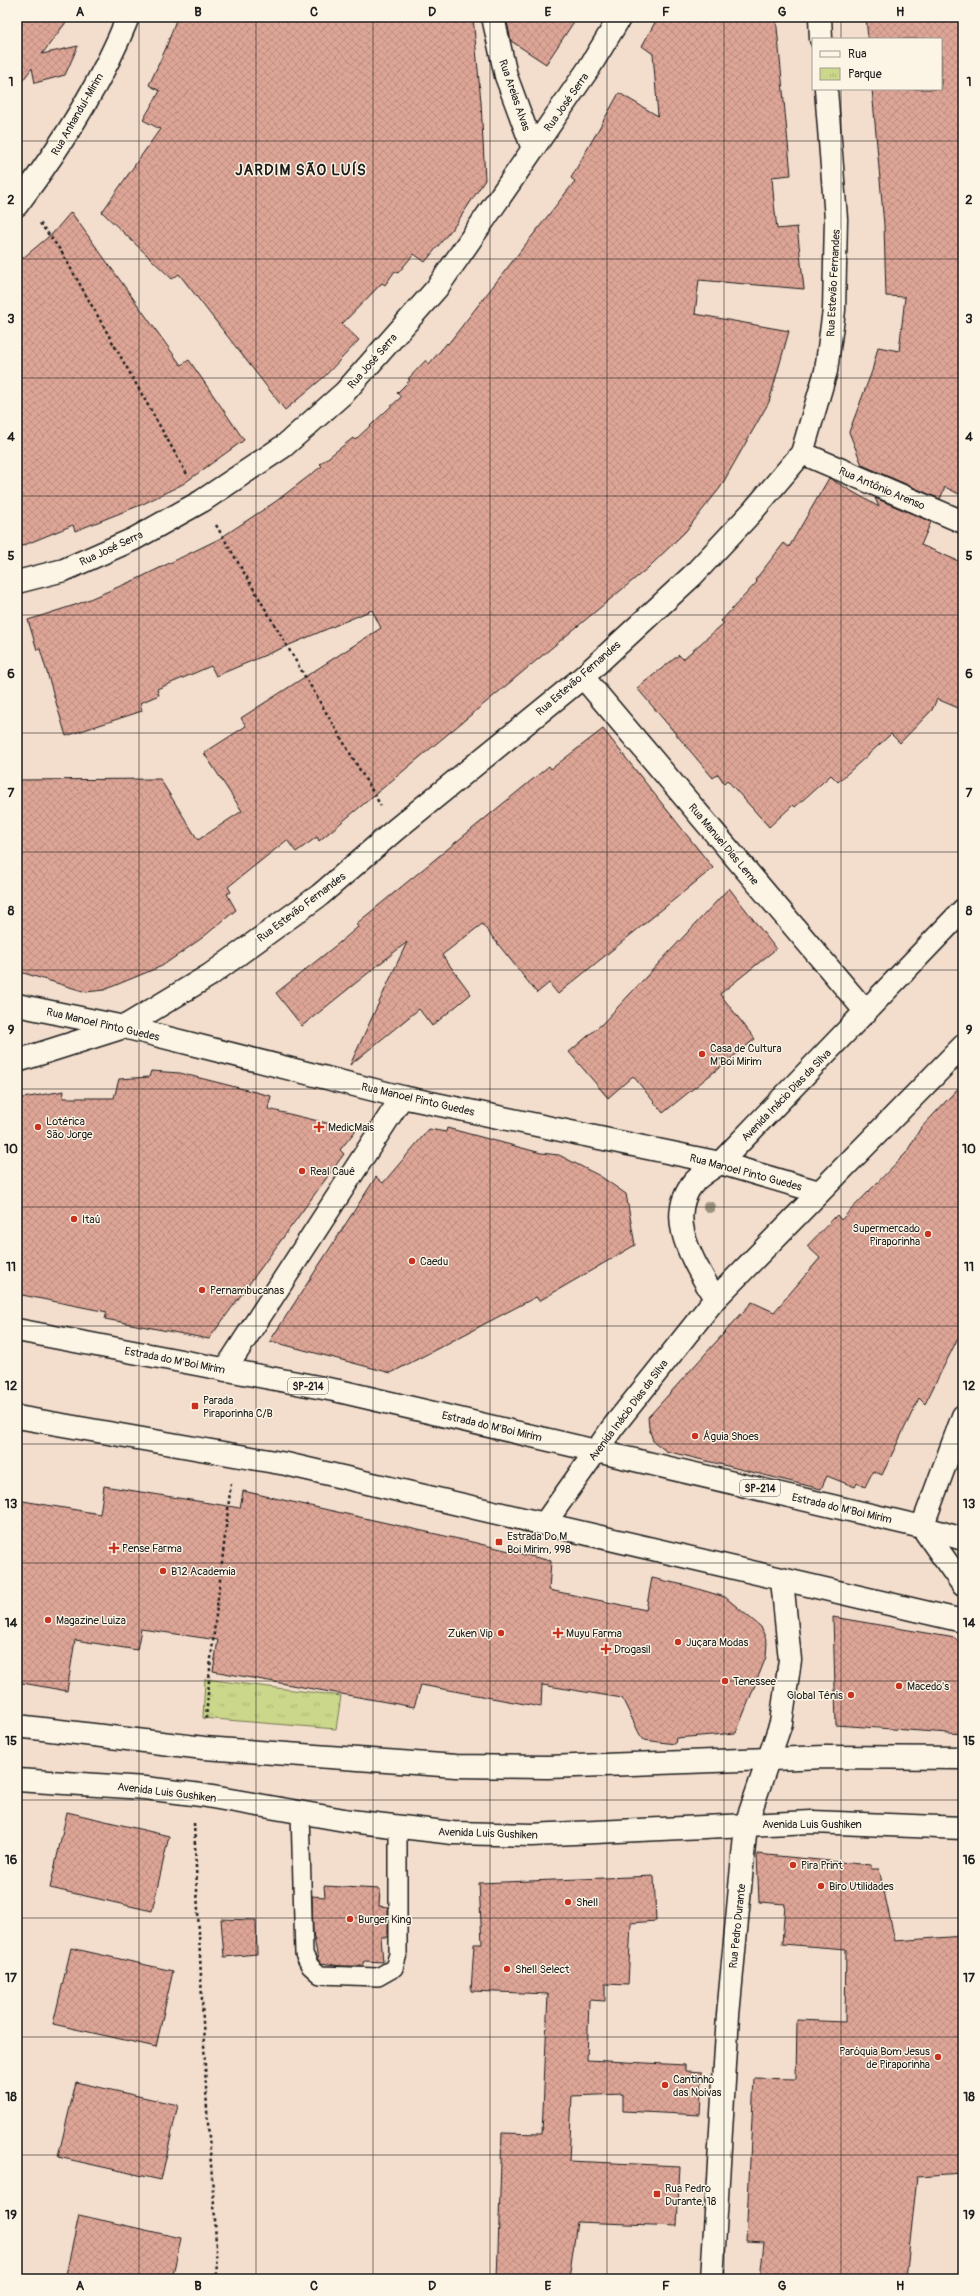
<svg xmlns="http://www.w3.org/2000/svg" width="980" height="2296" viewBox="0 0 980 2296" font-family="Pangolin,sans-serif">
<style>
.park{fill:url(#park-tufts);stroke:#747a53}
.building{fill:url(#building-cross-hatch);stroke:#1c1c1c}
.lines{fill:none;stroke-linecap:round;stroke-linejoin:round}
.service-casing{stroke:#1c1c1c;stroke-width:20}
.minor-casing{stroke:#1c1c1c;stroke-width:25}
.secondary-casing{stroke:#1c1c1c;stroke-width:25}
.primary-casing{stroke:#1c1c1c;stroke-width:25}
.path{stroke:#1c1c1c;stroke-width:2.5;stroke-dasharray:3 3;stroke-linecap:butt}
.service{stroke:#fcf5e5;stroke-width:17}
.minor{stroke:#fcf5e5;stroke-width:22}
.secondary{stroke:#fcf5e5;stroke-width:22}
.primary{stroke:#fcf5e5;stroke-width:22}
.tree{fill:#9a927e}
.grid{fill:none;stroke:#1c1c1c;stroke-width:1;stroke-opacity:0.55}
.poi-dot{fill:#c8321e;stroke:#fcf5e5;stroke-width:1.5}
.labels{text-anchor:middle;stroke-width:3;stroke-linejoin:round;paint-order:stroke}
.shield{fill:#fcf5e5;stroke:#5f5d58;stroke-width:1}
.shield-label{font-size:10px;font-weight:bold;fill:#1c1c1c}
.street-label{font-size:11px;fill:#1c1c1c;stroke:#fcf5e5}
.poi-label{font-size:11px;fill:#1c1c1c;stroke:#fcf5e5;text-anchor:start}
.district-label{font-size:15px;font-weight:bold;letter-spacing:1px;fill:#1c1c1c;stroke:#fcf5e5}
.neatline{fill:none;stroke:#1c1c1c;stroke-width:1.5}
.grid-label{font-size:13px;text-anchor:middle;font-weight:bold;fill:#1c1c1c}
</style>
<defs>
<pattern id="park-tufts" width="24" height="20" patternUnits="userSpaceOnUse"><rect width="24" height="20" fill="#cbd78a"/><path d="M3 7l-1-3M5 7V3M7 7l1-3M15 17l-1-3M17 17v-4M19 17l1-3" fill="none" stroke="#aeb876"/></pattern>
<pattern id="building-cross-hatch" width="8" height="8" patternUnits="userSpaceOnUse"><rect width="8" height="8" fill="#dda596"/><path d="M0 0l8 8M0 8l8-8" fill="none" stroke="#bd8d81"/></pattern>
</defs>
<rect width="100%" height="100%" fill="#f3ddcd"/>
<filter id="ink" filterUnits="userSpaceOnUse"><feTurbulence type="fractalNoise" baseFrequency=".025" numOctaves="2"/><feDisplacementMap in="SourceGraphic" scale="8" xChannelSelector="R" yChannelSelector="G"/><feConvolveMatrix kernelMatrix="1 2 1 2 8 2 1 2 1" color-interpolation-filters="sRGB"/></filter>
<g filter="url(#ink)">
<path class="park" d="M205,1679L341,1696L336,1729L203,1718Z"/>
<path class="building" d="M17,17H70L42,54L78,46L65,75L35,83L32,68L17,88Z
M177,17H481V22L473,17L481,102L485,180L456,224L425,262L414,254L398,273L395,271L385,285L382,283L342,324L359,340L324,377L285,410L179,274L172,279L102,212L160,129L143,120L160,91L149,85L166,48Z
M506,17H577L546,64L511,41Z
M658,17H776L791,175L772,177L774,203L777,229L797,227L804,289L699,280L695,314L789,331L769,402L720,488L685,532L649,567L319,841L317,837L296,852L287,840L228,887L231,892L227,894L236,910L202,938L162,966L104,990L86,992L17,971V780L160,779L198,840L242,811L204,753L246,726L241,718L381,628L372,610L216,676L211,666L157,689L159,695L140,703L142,711L66,736L40,649L37,650L28,620L78,604L137,579L219,539L275,502L322,466L320,464L353,438L355,440L401,397L397,393L410,380L408,379L426,360L429,364L447,343L448,344L575,181L571,178L619,93L658,116L653,54L642,46Z
M866,17H963V496L945,487L940,499L862,465L849,432L872,371L878,347L899,351L905,297L886,296L884,225L872,89H941V39H868Z
M71,212L181,365L189,360L244,440L183,484L143,504L75,531L73,525L17,548V263L53,233Z
M829,478L879,507L875,498L931,522L921,545L963,563V710L937,699L932,710L900,743L891,734L838,782L831,775L795,807L793,805L769,827L727,780L724,783L718,774L713,778L637,688L679,655L683,659L724,623L721,621L757,582L755,580L784,543L789,547Z
M603,729L713,868L558,994L549,983L537,993L482,924L442,955L471,994L432,1026L419,1009L350,1065L407,942L302,1026L276,993L339,943L358,927L356,924L549,766L551,769Z
M729,888L776,949L720,994L755,1039L663,1113L633,1076L608,1098L569,1052L602,1024Z
M151,1071L180,1073L271,1096L268,1109L356,1130L340,1150L344,1154L209,1339L105,1319L107,1312L17,1294V1099L64,1091L63,1098H114L119,1079L149,1077Z
M963,1083V1328L925,1404L919,1398L882,1475L873,1471L865,1487L857,1483L855,1487L827,1476L821,1489L666,1451L653,1441L649,1428L648,1417L652,1413L752,1302L774,1312L820,1258L807,1246L837,1215L841,1220L906,1153L920,1129Z
M447,1128L541,1153L559,1155L600,1176L626,1194L635,1245L539,1301L536,1297L391,1373L270,1341L376,1177L383,1183L429,1129L446,1132Z
M104,1486L240,1508L243,1491L472,1542L551,1561L549,1590L646,1610L652,1578L688,1586L725,1597L761,1627L767,1642L766,1657L736,1733L676,1738L675,1744L644,1740L640,1735L622,1698L542,1685L541,1707L421,1685L414,1707L213,1671L218,1640L141,1629L137,1650L75,1640L67,1691L17,1682V1500L100,1514Z
M833,1617L955,1638L963,1647V1734L836,1725Z
M67,1812L169,1836L152,1911L50,1888Z
M757,1854L871,1865V1869H879L895,1941L963,1936V2174L917,2177L906,2279H760L764,2242L746,2241L754,2078L796,2079L797,2020L845,2022L846,1949L782,1944L785,1904L759,1902Z
M654,1876L656,1921L631,1923L628,1985L605,1984V2001L589,2000L587,2060L685,2065V2071L702,2072L700,2115L623,2111V2094L572,2096L569,2161L680,2166L677,2226L577,2222L569,2279H497L502,2133L542,2134L548,1994L471,1991L474,1944H482L479,1883Z
M324,1886L380,1889L379,1906L388,1907V1937H381L383,1962L364,1961L362,1966H341L321,1963L318,1960L313,1932L312,1896L325,1897Z
M221,1919L256,1920L257,1954L224,1957Z
M71,1948L173,1971L156,2047L53,2024Z
M76,2082L178,2105L161,2180L58,2157Z
M79,2215L181,2238L172,2279H65Z"/>
<g class="lines">
<defs>
<path id="service" d="M300,1812L304,1954L310,1966L320,1975L378,1977L394,1968L398,1954V1827"/>
<path id="minor" d="M493,17L506,76L533,149
M820,17L821,39
M17,205C59,149 102,82 128,17
M802,453L963,522
M17,582L64,570L134,539L202,501L284,446L345,392L437,288L589,68L620,17
M583,677L866,1012
M17,1005L124,1027L402,1097L720,1163L819,1192
M17,1061L124,1027L210,975L320,895L395,830L583,677L693,575L752,512L802,453L826,371L834,310L836,219L826,89
M715,1299C696,1264 662,1218 695,1181C702,1174 712,1168 720,1163L963,910
M225,1370L402,1097
M963,1416L922,1527L963,1585
M545,1523L613,1427L715,1299L963,1046
M712,2279L728,2015L746,1824L781,1723L790,1660L782,1580"/>
<path id="secondary" d="M17,1726L204,1748L456,1766L548,1767L826,1757L963,1758
M17,1780L145,1788L201,1795L350,1821L453,1833L531,1835L812,1822L963,1828"/>
<path id="primary" d="M17,1330L339,1391L922,1527L963,1539
M17,1417L286,1464L963,1621"/>
</defs>
<use href="#service" class="service-casing"/>
<use href="#minor" class="minor-casing"/>
<use href="#secondary" class="secondary-casing"/>
<use href="#primary" class="primary-casing"/>
<path class="path" d="M40,223L61,251L188,476
M216,525L381,806
M206,1719L210,1668L231,1483
M194,1823L207,2110L215,2218L217,2279"/>
<use href="#service" class="service"/>
<use href="#minor" class="minor"/>
<use href="#secondary" class="secondary"/>
<use href="#primary" class="primary"/>
</g>
<circle class="tree" cx="709" cy="1207" r="6"/>
</g>
<path class="grid" d="M139,17V2279M256,17V2279M373,17V2279M490,17V2279M607,17V2279M724,17V2279M841,17V39M841,89V2279M17,141H963M17,259H963M17,378H963M17,496H963M17,615H963M17,733H963M17,852H963M17,970H963M17,1089H963M17,1207H963M17,1326H963M17,1444H963M17,1563H963M17,1681H963M17,1800H963M17,1918H963M17,2037H963M17,2155H963"/>
<g class="poi-dot">
<circle cx="702" cy="1054" r="4"/>
<circle cx="38" cy="1127" r="4"/>
<path d="M317 1121h4v4h4v4h-4v4h-4v-4h-4v-4h4z"/>
<circle cx="302" cy="1171" r="4"/>
<circle cx="74" cy="1219" r="4"/>
<circle cx="928" cy="1234" r="4"/>
<circle cx="412" cy="1261" r="4"/>
<circle cx="202" cy="1290" r="4"/>
<rect x="191" y="1402" width="8" height="8" rx="2"/>
<circle cx="695" cy="1436" r="4"/>
<rect x="495" y="1538" width="8" height="8" rx="2"/>
<path d="M112 1542h4v4h4v4h-4v4h-4v-4h-4v-4h4z"/>
<circle cx="163" cy="1571" r="4"/>
<circle cx="48" cy="1620" r="4"/>
<circle cx="501" cy="1633" r="4"/>
<path d="M556 1627h4v4h4v4h-4v4h-4v-4h-4v-4h4z"/>
<circle cx="678" cy="1642" r="4"/>
<path d="M604 1643h4v4h4v4h-4v4h-4v-4h-4v-4h4z"/>
<circle cx="725" cy="1681" r="4"/>
<circle cx="899" cy="1686" r="4"/>
<circle cx="851" cy="1695" r="4"/>
<circle cx="793" cy="1865" r="4"/>
<circle cx="821" cy="1886" r="4"/>
<circle cx="568" cy="1902" r="4"/>
<circle cx="350" cy="1919" r="4"/>
<circle cx="507" cy="1969" r="4"/>
<circle cx="938" cy="2057" r="4"/>
<circle cx="665" cy="2085" r="4"/>
<rect x="653" y="2190" width="8" height="8" rx="2"/>
</g>
<g class="labels">
<g class="shield">
<rect x="288" y="1378" width="40" height="16" rx="3"/>
<rect x="740" y="1480" width="40" height="16" rx="3"/>
</g>
<g class="shield-label">
<text x="308" y="1390">SP-214</text>
<text x="760" y="1492">SP-214</text>
</g>
<g class="street-label">
<text transform="translate(515 95) rotate(71)" y="4">Rua Areias Alvas</text>
<text transform="translate(566 102) rotate(-55)" y="4">Rua José Serra</text>
<text transform="translate(77 114) rotate(-60)" y="4">Rua Anhanduí-Mirim</text>
<text transform="translate(833 283) rotate(-87)" y="4">Rua Estevão Fernandes</text>
<text transform="translate(372 361) rotate(-49)" y="4">Rua José Serra</text>
<text transform="translate(882 488) rotate(23)" y="4">Rua Antônio Arenso</text>
<text transform="translate(111 548) rotate(-25)" y="4">Rua José Serra</text>
<text transform="translate(578 678) rotate(-41)" y="4">Rua Estevão Fernandes</text>
<text transform="translate(724 844) rotate(50)" y="4">Rua Manuel Dias Leme</text>
<text transform="translate(301 907) rotate(-37)" y="4">Rua Estevão Fernandes</text>
<text transform="translate(103 1024) rotate(13)" y="4">Rua Manoel Pinto Guedes</text>
<text transform="translate(786 1095) rotate(-46)" y="4">Avenida Inácio Dias da Silva</text>
<text transform="translate(418 1099) rotate(13)" y="4">Rua Manoel Pinto Guedes</text>
<text transform="translate(746 1172) rotate(15)" y="4">Rua Manoel Pinto Guedes</text>
<text transform="translate(175 1360) rotate(11)" y="4">Estrada do M'Boi Mirim</text>
<text transform="translate(628 1410) rotate(-53)" y="4">Avenida Inácio Dias da Silva</text>
<text transform="translate(492 1426) rotate(13)" y="4">Estrada do M'Boi Mirim</text>
<text transform="translate(842 1508) rotate(13)" y="4">Estrada do M'Boi Mirim</text>
<text transform="translate(167 1792) rotate(7)" y="4">Avenida Luis Gushiken</text>
<text x="812" y="1828">Avenida Luis Gushiken</text>
<text transform="translate(488 1833) rotate(2)" y="4">Avenida Luis Gushiken</text>
<text transform="translate(737 1926) rotate(-84)" y="4">Rua Pedro Durante</text>
</g>
<g class="poi-label">
<text x="710" y="1052">Casa de Cultura<tspan x="710" dy="13">M'Boi Mirim</tspan></text>
<text x="46" y="1125">Lotérica<tspan x="46" dy="13">São Jorge</tspan></text>
<text x="328" y="1131">MedicMais</text>
<text x="310" y="1175">Real Cauê</text>
<text x="82" y="1223">Itaú</text>
<text x="920" y="1232" text-anchor="end">Supermercado<tspan x="920" dy="13">Piraporinha</tspan></text>
<text x="420" y="1265">Caedu</text>
<text x="210" y="1294">Pernambucanas</text>
<text x="203" y="1404">Parada<tspan x="203" dy="13">Piraporinha C/B</tspan></text>
<text x="703" y="1440">Águia Shoes</text>
<text x="507" y="1540">Estrada Do M<tspan x="507" dy="13">Boi Mirim, 998</tspan></text>
<text x="122" y="1552">Pense Farma</text>
<text x="171" y="1575">B12 Academia</text>
<text x="56" y="1624">Magazine Luiza</text>
<text x="493" y="1637" text-anchor="end">Zuken Vip</text>
<text x="566" y="1637">Muyu Farma</text>
<text x="686" y="1646">Juçara Modas</text>
<text x="614" y="1653">Drogasil</text>
<text x="733" y="1685">Tenessee</text>
<text x="907" y="1690">Macedo's</text>
<text x="843" y="1699" text-anchor="end">Global Tênis</text>
<text x="801" y="1869">Pira Print</text>
<text x="829" y="1890">Biro Utilidades</text>
<text x="576" y="1906">Shell</text>
<text x="358" y="1923">Burger King</text>
<text x="515" y="1973">Shell Select</text>
<text x="930" y="2055" text-anchor="end">Paróquia Bom Jesus<tspan x="930" dy="13">de Piraporinha</tspan></text>
<text x="673" y="2083">Cantinho<tspan x="673" dy="13">das Noivas</tspan></text>
<text x="665" y="2192">Rua Pedro<tspan x="665" dy="13">Durante, 18</tspan></text>
</g>
<g class="district-label">
<text x="301" y="175">JARDIM SÃO LUÍS</text>
</g>
</g>
<rect width="980" height="2296" fill="none" stroke="#fcf5e5" stroke-width="44"/>
<rect x="812" y="38" width="130" height="52" fill="#fcf5e5" stroke="#a29e95"/>
<rect x="820" y="51" width="20" height="6" fill="#fcf5e5" stroke="#a29e95"/>
<text x="848" y="58" font-size="12" fill="#1c1c1c">Rua</text>
<rect x="820" y="68" width="20" height="12" fill="url(#park-tufts)" stroke="#a29e95"/>
<text x="848" y="78" font-size="12" fill="#1c1c1c">Parque</text>
<rect x="22" y="22" width="936" height="2252" class="neatline"/>
<g class="grid-label">
<text x="80" y="16">A</text>
<text x="198" y="16">B</text>
<text x="314" y="16">C</text>
<text x="432" y="16">D</text>
<text x="548" y="16">E</text>
<text x="666" y="16">F</text>
<text x="782" y="16">G</text>
<text x="900" y="16">H</text>
<text x="11" y="86">1</text>
<text x="969" y="86">1</text>
<text x="11" y="204">2</text>
<text x="969" y="204">2</text>
<text x="11" y="323">3</text>
<text x="969" y="323">3</text>
<text x="11" y="441">4</text>
<text x="969" y="441">4</text>
<text x="11" y="560">5</text>
<text x="969" y="560">5</text>
<text x="11" y="678">6</text>
<text x="969" y="678">6</text>
<text x="11" y="797">7</text>
<text x="969" y="797">7</text>
<text x="11" y="915">8</text>
<text x="969" y="915">8</text>
<text x="11" y="1034">9</text>
<text x="969" y="1034">9</text>
<text x="11" y="1153">10</text>
<text x="969" y="1153">10</text>
<text x="11" y="1271">11</text>
<text x="969" y="1271">11</text>
<text x="11" y="1390">12</text>
<text x="969" y="1390">12</text>
<text x="11" y="1508">13</text>
<text x="969" y="1508">13</text>
<text x="11" y="1627">14</text>
<text x="969" y="1627">14</text>
<text x="11" y="1745">15</text>
<text x="969" y="1745">15</text>
<text x="11" y="1864">16</text>
<text x="969" y="1864">16</text>
<text x="11" y="1982">17</text>
<text x="969" y="1982">17</text>
<text x="11" y="2101">18</text>
<text x="969" y="2101">18</text>
<text x="11" y="2219">19</text>
<text x="969" y="2219">19</text>
<text x="80" y="2290">A</text>
<text x="198" y="2290">B</text>
<text x="314" y="2290">C</text>
<text x="432" y="2290">D</text>
<text x="548" y="2290">E</text>
<text x="666" y="2290">F</text>
<text x="782" y="2290">G</text>
<text x="900" y="2290">H</text>
</g>
</svg>
